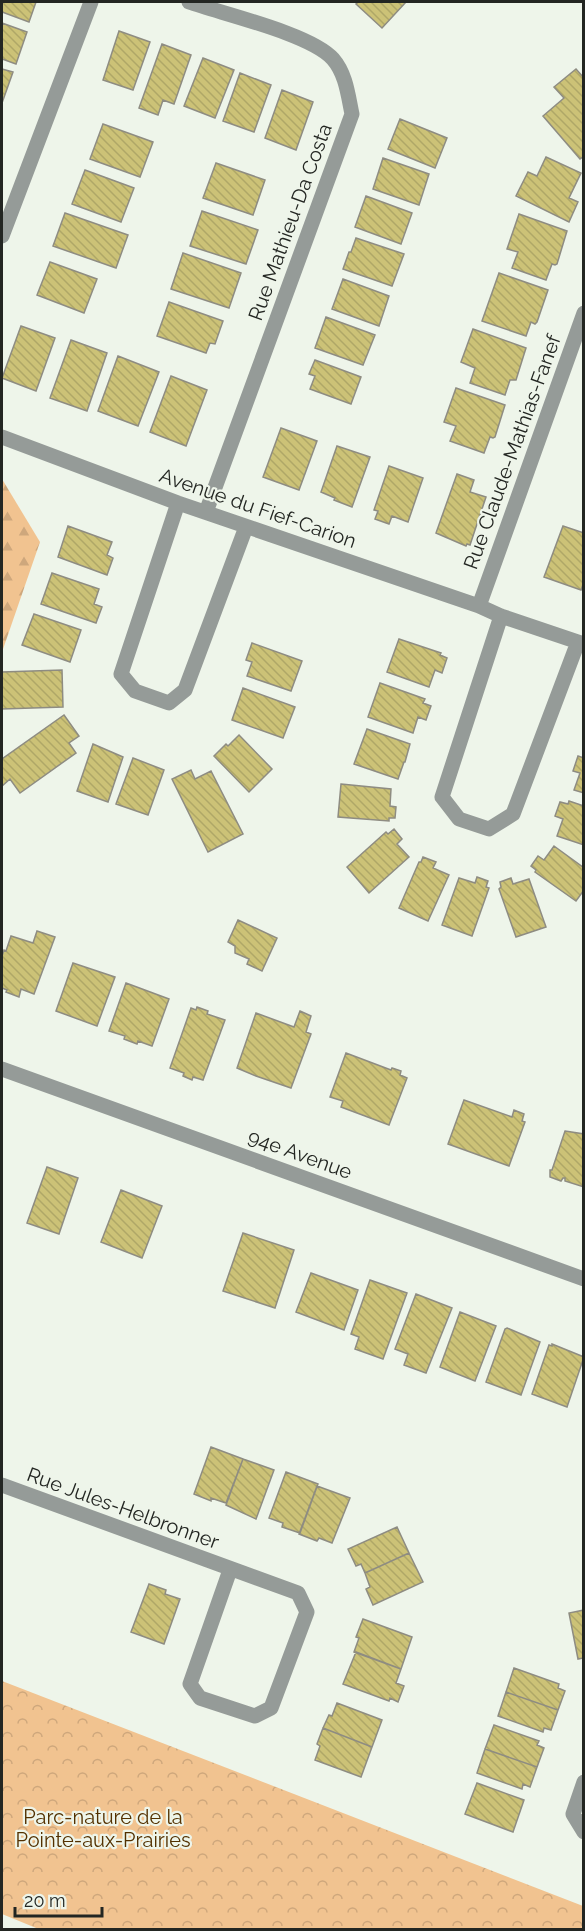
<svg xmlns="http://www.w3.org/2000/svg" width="585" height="1931" viewBox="0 0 585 1931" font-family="Raleway,sans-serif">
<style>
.forest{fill:url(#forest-firs)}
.park{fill:url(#park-crowns)}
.building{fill:url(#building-back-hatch);stroke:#8e8c82;stroke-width:1.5}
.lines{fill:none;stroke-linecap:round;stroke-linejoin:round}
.minor{stroke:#959b98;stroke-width:15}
.labels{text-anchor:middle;stroke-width:4.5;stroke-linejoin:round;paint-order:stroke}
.street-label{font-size:20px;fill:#232622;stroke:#eef5ea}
.park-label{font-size:20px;fill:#533100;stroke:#eef5ea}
</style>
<defs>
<pattern id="forest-firs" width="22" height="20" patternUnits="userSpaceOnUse" patternTransform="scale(1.5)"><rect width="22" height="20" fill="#f1c390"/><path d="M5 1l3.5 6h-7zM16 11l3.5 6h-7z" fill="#cea77c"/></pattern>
<pattern id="park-crowns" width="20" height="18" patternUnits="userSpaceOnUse" patternTransform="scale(1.5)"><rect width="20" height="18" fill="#f1c390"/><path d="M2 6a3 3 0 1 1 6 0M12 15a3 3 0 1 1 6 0" fill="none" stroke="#cea77c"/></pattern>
<pattern id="building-back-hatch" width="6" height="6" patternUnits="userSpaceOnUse" patternTransform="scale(1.5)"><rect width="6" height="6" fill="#ccc277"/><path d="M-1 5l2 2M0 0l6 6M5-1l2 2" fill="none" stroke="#afa767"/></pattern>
</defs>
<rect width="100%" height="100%" fill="#eef5ea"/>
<path class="forest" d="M2,479L40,542L2,652Z"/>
<path class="park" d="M2,1681L583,1906V1929L41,1930L2,1914Z"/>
<path class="building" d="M2,2H36L29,22L2,12Z
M358,2H406L382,28L356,4Z
M2,23L27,32L16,64L2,59Z
M119,31L150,42L133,90L103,80Z
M162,44L191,55L174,104L163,100L158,115L139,108Z
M203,58L234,70L215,118L184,106Z
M2,69L13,72L2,103Z
M576,69L584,78V156L580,159L543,116L564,98L554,87Z
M240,73L271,85L254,132L223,121Z
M282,90L313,102L296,150L265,138Z
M400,119L447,138L435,168L388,149Z
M103,124L153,142L140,177L90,159Z
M546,157L581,173L569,198L578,202L569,222L516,196L528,172L537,176Z
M383,158L429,174L419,205L373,189Z
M216,163L265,180L253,215L203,198Z
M85,170L134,188L121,222L72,204Z
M366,196L412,213L401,244L355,227Z
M202,211L258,230L246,264L190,246Z
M65,213L128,235L116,268L53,246Z
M519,214L567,231L557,264L555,265L552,264L546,280L512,268L518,252L507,249Z
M356,238L404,254L392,286L343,269L349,252H351Z
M183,253L241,273L229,308L171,289Z
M50,262L97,279L84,313L37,295Z
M499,273L548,290L537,322L535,324L531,322L526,336L482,321Z
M343,279L389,296L379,326L332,309Z
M169,302L223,321L215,344L210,343L206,353L157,336Z
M326,317L375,335L363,365L315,348Z
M21,326L55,338L36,391L2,378Z
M473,329L526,348L516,380H510L505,395L470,383L475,368L461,362Z
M71,340L107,353L87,411L50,398Z
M118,356L159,372L138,426L98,411Z
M315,360L361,377L351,404L310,389L315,376L309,374Z
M171,376L207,390L186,446L150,432Z
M456,388L505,405L495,437L493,438L490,437L484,453L450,441L456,426L444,422Z
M281,428L317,441L299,490L263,477Z
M337,446L370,457L352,507L334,500L335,498L321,492Z
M389,466L423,478L408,522L392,516L389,524L375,519L378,511L374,510Z
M457,474L474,480L470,492L486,497L470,545L467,544L466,546L436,533Z
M68,526L112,542L107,555L113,558L107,575L58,557Z
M563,526L584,533V582L581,590L544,577Z
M52,573L99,589L94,604L102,607L96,623L41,604Z
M34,614L81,630L70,662L22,645Z
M399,639L441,653L440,655L447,658L442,673L435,670L429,687L387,672Z
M252,643L302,661L291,691L247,676L252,662L246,660Z
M62,670L63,707L2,709V672Z
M380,683L425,699L423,703L431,706L426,720L418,717L413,733L368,717Z
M243,688L295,707L283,738L232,720Z
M64,715L79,736L69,743L76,753L20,793L10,779L2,786V759Z
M367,729L410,744L405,762H404L398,779L354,764Z
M239,735L272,769L249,792L214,756L226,744L228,746Z
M93,744L123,757L108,802L77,791Z
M578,756L584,758V793L574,790L580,773L573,771Z
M133,758L164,770L148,815L116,804Z
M191,770L195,779L211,771L243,834L208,852L172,779Z
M341,784L391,789L390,806L396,807L395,818H389V821L338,817Z
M569,801L584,806V845L557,836L563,819L555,816L560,802L568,804Z
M394,829L402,839L397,844L409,857L369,893L347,867L386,832L388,834Z
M554,846L584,868V890L576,901L535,872L536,870L531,866L538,856L544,860Z
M423,857L436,862L433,868L449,875L428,921L399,908L419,862H421Z
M477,877L488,881L486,887L489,888L472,936L442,925L459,878L475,883Z
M511,878L513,884L529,879L546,927L516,937L499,889L501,887L500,882Z
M238,920L277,938L262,971L247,964L249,959L235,953V946L228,942Z
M37,931L55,937L34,994L21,989L19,997L6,992L7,990L2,988V956L4,950L6,951L11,936L33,943Z
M73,963L115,977L97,1026L56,1011Z
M126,983L169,999L152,1046L138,1041L137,1044L124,1039L125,1036L109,1031Z
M197,1007L208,1011L207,1014L225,1020L203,1080L193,1077L192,1080L183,1076L184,1073L170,1068L191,1008L196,1010Z
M300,1011L311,1016L306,1032L311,1034L291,1088L256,1076L237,1068L256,1013L294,1027Z
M346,1053L391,1070L392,1068L401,1071L400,1075L407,1078L389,1125L341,1107L343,1101L330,1097Z
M464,1100L512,1117L514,1110L524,1114L522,1121L525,1122L509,1166L448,1144Z
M565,1131L584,1134V1187L565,1181V1178H563L561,1181L550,1177V1170H552Z
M47,1167L78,1178L59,1234L27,1223Z
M121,1190L162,1206L142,1258L101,1242Z
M243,1233L294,1250L275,1308L223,1291Z
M311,1273L358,1290L344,1330L296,1312Z
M370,1280L407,1293L383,1359L355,1349L359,1337L351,1334Z
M416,1294L452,1308L426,1373L404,1365L408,1354L395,1349Z
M460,1312L496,1326L475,1381L440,1367Z
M507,1328L540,1342L521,1395L486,1382L505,1329Z
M552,1344L584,1357L567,1407L532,1394L549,1345L552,1346Z
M211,1447L243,1459L226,1503L211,1498V1501L194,1494Z
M243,1459L274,1470L256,1519L226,1505Z
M286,1472L318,1484L300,1533L282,1527L283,1523L269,1518Z
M317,1486L350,1498L332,1543L319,1538L317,1541L299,1534Z
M397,1527L409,1553L365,1573L361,1564L356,1566L348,1549Z
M409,1553L423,1582L373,1605L366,1589L370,1587L365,1573Z
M149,1584L166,1590L165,1594L180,1599L164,1644L131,1632Z
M584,1610V1660L583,1658L578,1659L569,1613Z
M363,1619L412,1637L401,1669L354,1652L359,1638L356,1637Z
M356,1652L401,1669L396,1683L404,1686L398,1702L390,1698L389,1701L343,1684Z
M514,1668L559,1684L558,1688L565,1691L558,1710L506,1692Z
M506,1692L558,1710L551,1730L544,1728L543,1732L498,1716Z
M337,1703L382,1720L372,1747L323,1728L329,1715L332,1716Z
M494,1725L539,1741L537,1745L544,1748L537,1767L485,1749Z
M323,1728L372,1747L361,1777L315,1760L320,1746L317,1744Z
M485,1749L537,1767L530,1787L523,1784L522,1789L477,1773Z
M477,1783L524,1800L513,1832L465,1814Z"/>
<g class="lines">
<path class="minor" d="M189,2C223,14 311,34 333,59C346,74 348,95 352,114L206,512
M2,236L91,2
M2,437L178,503L479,606L501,616L584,644
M178,503L121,674L135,691L169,703L185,690L246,527
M479,606L584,313
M501,616L442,797L459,819L489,829L513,814L578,642
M2,1069L584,1279
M2,1485L298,1593L307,1612L271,1708L255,1716L200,1698L190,1684L230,1570
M584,1782L573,1814L584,1832"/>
</g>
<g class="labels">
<g class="street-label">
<text transform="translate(290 222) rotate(-70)" y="7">Rue Mathieu-Da Costa</text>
<text transform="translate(512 452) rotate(-70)" y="7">Rue Claude-Mathias-Fanef</text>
<text transform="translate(258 508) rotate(19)" y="7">Avenue du Fief-Carion</text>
<text transform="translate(300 1154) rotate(20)" y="7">94e Avenue</text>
<text transform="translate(123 1508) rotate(20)" y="7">Rue Jules-Helbronner</text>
</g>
<g class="park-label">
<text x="103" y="1824">Parc-nature de la<tspan x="103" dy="23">Pointe-aux-Prairies</tspan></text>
</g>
</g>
<rect width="585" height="1931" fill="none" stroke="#232622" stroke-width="6"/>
<path d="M15 1907v9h87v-9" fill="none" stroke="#232622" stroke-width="3"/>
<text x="24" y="1907" font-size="18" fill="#232622" stroke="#eef5ea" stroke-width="4.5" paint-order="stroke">20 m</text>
</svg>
